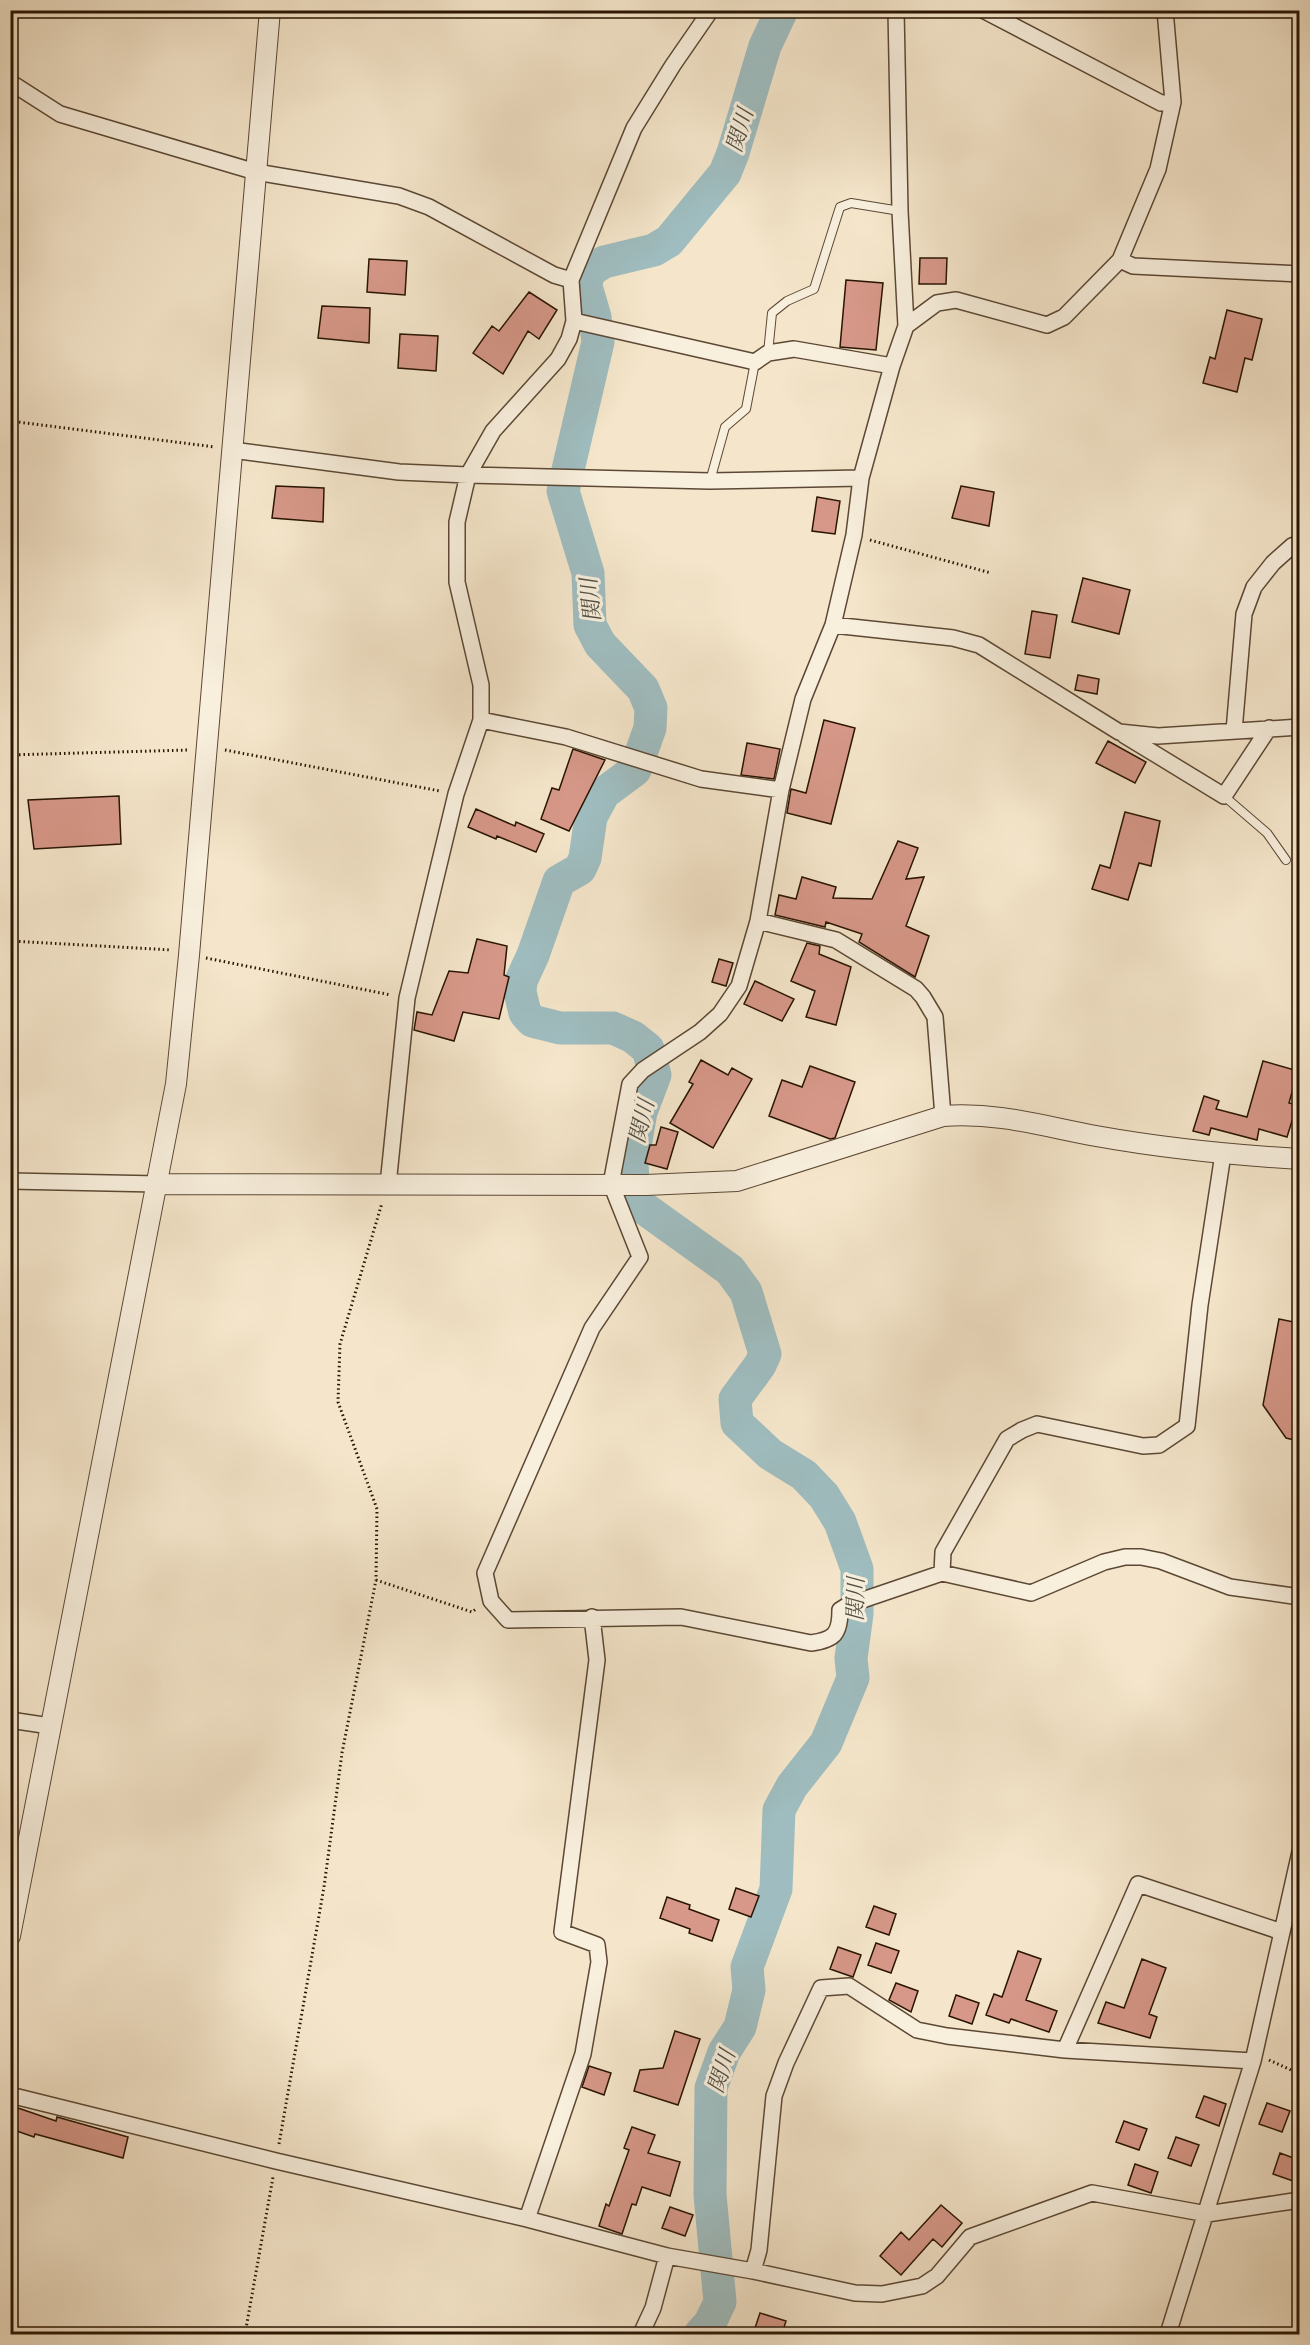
<svg xmlns="http://www.w3.org/2000/svg" width="1310" height="2345" viewBox="0 0 1310 2345" font-family="'IM FELL Double Pica','Noto Serif JP',serif">
<style>
.lines{fill:none;stroke-linecap:round;stroke-linejoin:round}
.river{stroke:#9fbdc0;stroke-width:33}
.building{fill:#d79889;stroke:#291402;stroke-width:1.5}
.service-casing{stroke:#5c4834;stroke-width:10}
.minor-casing{stroke:#5c4834;stroke-width:18}
.tertiary-casing{stroke:#5c4834;stroke-width:22}
.path{stroke:#291402;stroke-width:3;stroke-dasharray:1.5 3;stroke-linecap:butt}
.service{stroke:#f8efdd;stroke-width:8}
.minor{stroke:#f8efdd;stroke-width:15}
.tertiary{stroke:#f8efdd;stroke-width:20}
.labels{text-anchor:middle;stroke-width:6;stroke-linejoin:round;paint-order:stroke}
.water-label{font-size:22px;font-style:italic;fill:#524f44;stroke:#f8efdd}
</style>
<rect width="100%" height="100%" fill="#f5e6cb"/>
<filter id="stains"><feTurbulence type="fractalNoise" baseFrequency=".00333" numOctaves="4"/><feColorMatrix values="0 0 0 0 .2 0 0 0 0 .09 0 0 0 0 .02 0 0 0 .5 -.17"/></filter>
<radialGradient id="worn" r=".72"><stop offset=".6" stop-color="#630" stop-opacity="0"/><stop offset="1" stop-color="#630" stop-opacity=".3"/></radialGradient>
<g class="lines">
<path class="river" d="M700,2334L710,2323L720,2302L710,2195L711,2088L724,2052L740,2027L749,1990L747,1967L776,1889L779,1810L792,1786L826,1743L853,1678L851,1658L857,1614V1569L840,1522L824,1496L804,1475L770,1454L737,1423L735,1399L760,1365L765,1354L746,1292L730,1270L634,1201L632,1163L641,1112L655,1075L648,1049L633,1037L613,1028H560L532,1021L525,1013L520,992L521,981L533,955L559,881L580,869L585,858L591,817L604,793L635,770L650,728L651,708L643,689L600,644L590,625L588,573L563,491L598,342L595,317L585,283L591,270L604,262L654,250L669,241L725,173L733,153L765,46L782,10"/>
</g>
<path class="building" d="M920,258H947L946,284H919Z
M369,259L407,261L405,295L367,292Z
M846,280L883,283L876,350L840,347Z
M529,292L557,310L539,339L528,331L503,374L473,353L492,326L499,331Z
M322,306L370,308L369,343L318,338Z
M1227,310L1262,319L1252,360L1245,358L1237,392L1203,383L1210,357L1215,359Z
M400,334L438,336L436,371L398,368Z
M276,486L324,488L323,522L272,518Z
M961,486L994,492L989,526L952,518Z
M817,497L840,501L835,534L812,531Z
M1083,578L1130,590L1119,634L1072,622Z
M1032,611L1057,615L1050,658L1025,654Z
M1078,675L1099,679L1097,694L1075,690Z
M824,720L855,728L831,824L787,813L791,789L806,793Z
M1108,741L1146,762L1135,783L1096,763Z
M747,743L780,749L774,779L741,775Z
M573,749L605,760L569,831L541,819L552,788L559,790Z
M119,796L121,844L34,849L28,800Z
M476,809L515,826L516,822L544,834L536,852L497,836L496,839L468,827Z
M1125,812L1160,821L1151,866L1139,863L1128,900L1092,889L1100,865L1110,868Z
M898,841L918,848L906,879L924,877L906,926L929,936L915,977L859,942L862,934L826,922L825,927L775,915L779,895L796,899L802,877L836,887L833,898L872,899Z
M477,939L507,946L504,975L509,977L499,1019L463,1012L454,1041L414,1030L417,1012L432,1015L449,971L468,973Z
M807,943L820,946L819,954L851,967L836,1025L806,1017L815,991L791,981Z
M719,959L733,963L726,986L712,982Z
M755,981L794,999L782,1021L744,1004Z
M701,1060L728,1075L732,1068L752,1079L713,1148L670,1123L693,1084L689,1082Z
M1263,1061L1298,1071L1289,1103L1297,1105L1287,1137L1259,1129L1257,1140L1211,1128L1209,1135L1193,1131L1204,1096L1219,1101L1216,1109L1247,1117Z
M810,1066L855,1082L835,1138L830,1139L769,1116L782,1080L802,1087Z
M661,1127L678,1132L667,1169L645,1163L650,1145H656Z
M1279,1319L1299,1323V1441L1286,1438L1263,1405Z
M736,1888L759,1896L751,1917L729,1909Z
M667,1897L690,1905L689,1909L719,1920L712,1941L689,1933L690,1929L660,1918Z
M874,1906L896,1914L889,1935L866,1927Z
M876,1943L899,1951L891,1973L868,1965Z
M838,1947L861,1955L853,1977L830,1969Z
M1018,1951L1041,1959L1026,2000L1057,2011L1049,2032L1011,2019L1009,2023L986,2015L994,1994L1002,1997Z
M1142,1959L1166,1968L1149,2014L1157,2017L1150,2038L1098,2023L1106,2002L1124,2008Z
M896,1983L918,1991L911,2012L889,2000Z
M956,1995L979,2003L972,2024L949,2016Z
M675,2031L700,2039L678,2105L634,2091L640,2070L663,2068Z
M589,2066L611,2073L604,2095L582,2087Z
M1204,2096L1226,2104L1219,2126L1196,2117Z
M1267,2103L1290,2111L1282,2132L1259,2124Z
M18,2108L56,2121L57,2117L128,2137L123,2158L35,2134L34,2137L11,2129Z
M1124,2121L1147,2129L1139,2150L1116,2142Z
M632,2127L655,2135L648,2153L680,2162L670,2196L642,2187L636,2205L632,2204L622,2234L599,2226L606,2204L609,2206L629,2150L624,2148Z
M1176,2137L1199,2145L1191,2166L1168,2158Z
M1280,2153L1299,2160V2171L1296,2182L1273,2174Z
M1135,2164L1158,2172L1151,2193L1128,2185Z
M941,2205L962,2223L942,2247L933,2239L901,2275L880,2256L901,2232L909,2240Z
M670,2207L693,2215L685,2236L662,2228Z
M760,2313L786,2321L782,2334H753Z"/>
<g class="lines">
<defs>
<path id="service" d="M768,353L772,313L787,301L814,289L840,207L851,203L900,211
M710,481L725,427L746,409L755,362
M1224,796L1267,833L1286,860"/>
<path id="minor" d="M896,10L900,211L906,326L892,366L861,478L854,535L833,625L803,699L781,790L758,921L739,986L720,1014L700,1032L643,1070L630,1084L611,1184L640,1257L592,1328L485,1573L491,1601L508,1620L681,1617L811,1643C834,1640 840,1634 840,1610L848,1605L942,1573L1031,1593L1104,1562L1125,1557H1141L1161,1561L1230,1587L1300,1597
M983,10L1161,103L1173,102
M10,82L60,114L256,172L399,196L429,207L554,275L571,280
M1120,260L1133,266L1300,274
M574,321L755,362L768,353L794,349L892,366
M906,326L937,303L956,300L1047,325L1064,317L1120,260L1158,169L1173,102L1165,10
M232,450L399,472L468,475L710,481L861,478
M833,625L953,638L979,645L1119,732L1158,736L1300,727
M481,720L566,737L701,779L781,790
M1234,731L1244,614L1254,587L1273,563L1292,546L1300,543
M1124,735L1224,796L1269,728
M758,921L836,940L916,989L923,997L935,1017L943,1116
M10,1181L158,1184
M388,1185L407,998L456,794L481,720V685L457,582V522L468,475L493,431L558,359L569,339L574,321L571,280L634,128L673,65L711,10
M942,1573L943,1552L1007,1439L1022,1430L1037,1424L1143,1446L1159,1445L1187,1426L1200,1305L1223,1154
M10,1720L50,1726
M1065,2050L1138,1884L1282,1932
M10,2095L276,2161L527,2219L667,2256L753,2271L855,2293L882,2294L922,2286L937,2276L970,2237L1092,2193L1207,2214L1300,2200
M527,2219L583,2054L599,1962L597,1945L562,1932L597,1660L592,1617
M753,2271L759,2250L774,2096L786,2063L821,1988L849,1986L917,2030L947,2036L1065,2050L1253,2061
M641,2334L653,2308L667,2256
M1168,2334L1253,2061L1300,1852"/>
<path id="tertiary" d="M158,1184L646,1185L737,1181L943,1116C998,1112 1042,1126 1096,1136C1163,1148 1231,1155 1300,1159
M10,1936L176,1084L189,955L270,10"/>
</defs>
<use href="#service" class="service-casing"/>
<use href="#minor" class="minor-casing"/>
<use href="#tertiary" class="tertiary-casing"/>
<path class="path" d="M10,421L215,447
M870,540L991,573
M225,750L440,791
M10,755L189,750
M10,941L171,950
M206,958L391,995
M376,1580L472,1612L476,1609
M1269,2060L1300,2074
M279,2144L324,1887L342,1753L376,1580L377,1509L338,1402L340,1344L382,1203
M245,2334L273,2177"/>
<use href="#service" class="service"/>
<use href="#minor" class="minor"/>
<use href="#tertiary" class="tertiary"/>
</g>
<g class="labels">
<g class="water-label">
<text transform="translate(739 130) rotate(-73)" y="8">関川</text>
<text transform="translate(590 600) rotate(-96)" y="8">関川</text>
<text transform="translate(641 1121) rotate(-76)" y="8">関川</text>
<text transform="translate(855 1599) rotate(-89)" y="8">関川</text>
<text transform="translate(721 2071) rotate(-72)" y="8">関川</text>
</g>
</g>
<rect width="1310" height="2345" fill="none" stroke="#f5e6cb" stroke-width="36"/>
<rect x="12" y="12" width="1286" height="2321" fill="none" stroke="#291402" stroke-width="3"/>
<rect x="18" y="18" width="1274" height="2309" fill="none" stroke="#291402" stroke-width="1.5"/>
<rect width="100%" height="100%" filter="url(#stains)"/>
<rect width="100%" height="100%" fill="url(#worn)"/>
</svg>
